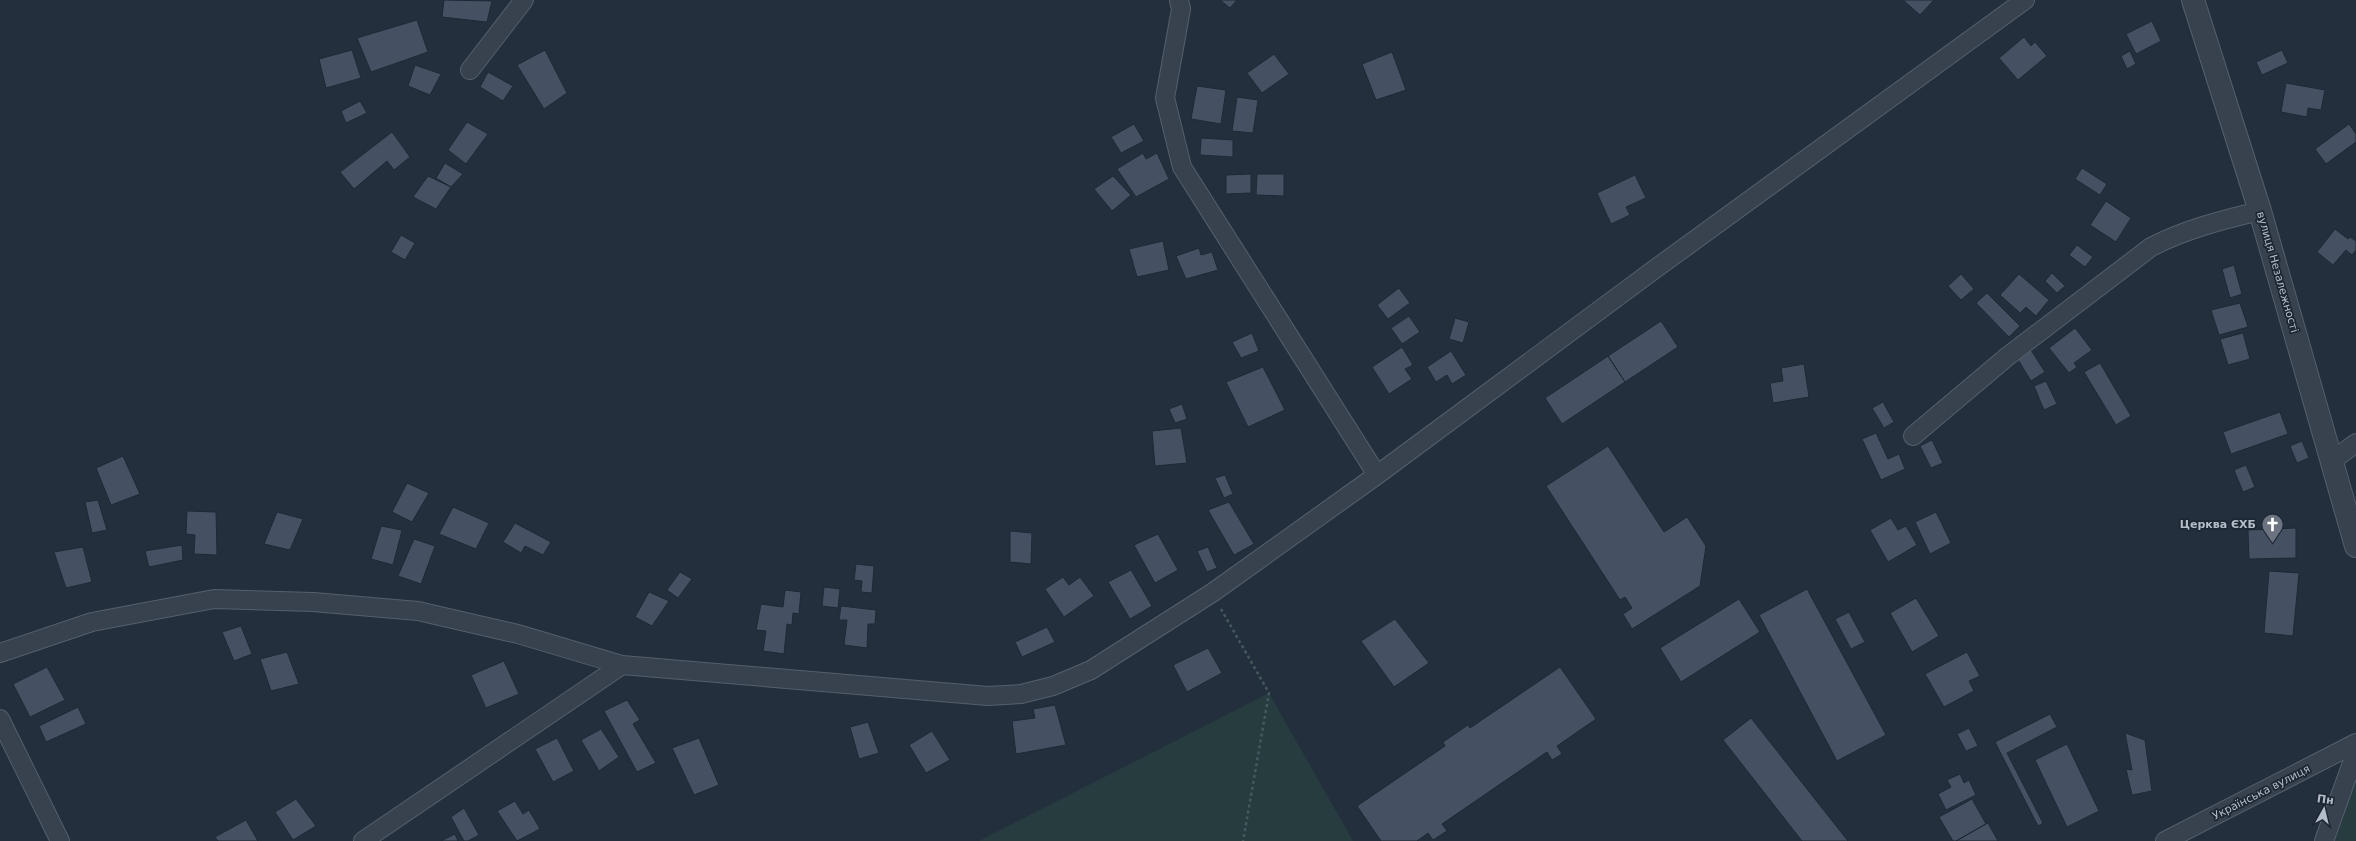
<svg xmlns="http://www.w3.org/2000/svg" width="2356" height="841" viewBox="0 0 2356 841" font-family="'DejaVu Sans',sans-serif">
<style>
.green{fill:#263c3f}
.building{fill:#455162;stroke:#1f2835}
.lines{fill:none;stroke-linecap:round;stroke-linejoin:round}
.minor-casing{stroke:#565f6c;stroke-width:20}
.tertiary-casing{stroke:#565f6c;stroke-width:24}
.path{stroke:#44595c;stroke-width:2.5;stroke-dasharray:3 3;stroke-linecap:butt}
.minor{stroke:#38414e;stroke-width:18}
.tertiary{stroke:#38414e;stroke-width:22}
.labels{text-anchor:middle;stroke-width:3.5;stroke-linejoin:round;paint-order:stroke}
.street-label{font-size:11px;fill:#b4bcc9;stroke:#1d2633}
.poi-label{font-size:11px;font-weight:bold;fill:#b4bcc9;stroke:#1d2633;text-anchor:end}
</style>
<rect width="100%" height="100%" fill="#242f3e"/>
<path class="green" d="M1269,693L1353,841H979Z
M2356,752V841H2324Z"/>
<path class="building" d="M444,0L492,1L487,22L442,17Z
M1220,0H1237L1230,8Z
M1903,0H1934L1920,15Z
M417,20L428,52L371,72L357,38Z
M2152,21L2161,41L2136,54L2126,34Z
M2024,37L2031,46L2035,42L2047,56L2018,80L1999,58Z
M352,50L361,78L326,88L319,59Z
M545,50L567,93L544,109L517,65Z
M2282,50L2288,63L2262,75L2256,62Z
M2130,51L2136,64L2127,69L2121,56Z
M1392,52L1406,90L1376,100L1362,64Z
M1274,54L1289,74L1262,93L1247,73Z
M415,65L441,74L430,95L408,86Z
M488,72L513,86L503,101L480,87Z
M2286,83L2325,90L2321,110L2308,108L2307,117L2281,112Z
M1197,86L1226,90L1221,124L1191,119Z
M1237,97L1258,100L1253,133L1232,131Z
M360,101L367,113L346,123L341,111Z
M467,122L488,134L466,164L448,150Z
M1134,124L1144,141L1121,153L1111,137Z
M2349,124L2356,134V142L2326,164L2315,149Z
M392,132L410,157L394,170L387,161L354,189L340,172Z
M1201,138L1233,140V157L1200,155Z
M1143,153L1146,159L1157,153L1169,179L1136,197L1117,169Z
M445,163L463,174L451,187L436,178Z
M2082,168L2107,184L2100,195L2075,179Z
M1251,174V193L1226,194V175Z
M1257,174H1284V196L1256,195Z
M1635,175L1646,198L1626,207L1630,215L1611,224L1597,193Z
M428,176L451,187L436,209L413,197Z
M1113,176L1131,195L1112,211L1094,189Z
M2106,201L2131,218L2116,242L2090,225Z
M2335,229L2348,239L2350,237L2356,241V250L2352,255L2346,250L2333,265L2317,252Z
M401,235L415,243L405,260L391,252Z
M1163,241L1169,270L1137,277L1129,249Z
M2077,245L2093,257L2085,267L2069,255Z
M1199,248L1201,255L1212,252L1218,270L1186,279L1176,256Z
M2234,265L2242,294L2230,298L2222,269Z
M2052,273L2065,286L2057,293L2045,281Z
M1961,274L1974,289L1961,300L1948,286Z
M2019,274L2049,300L2036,316L2026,307L2020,313L2000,295Z
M1399,288L1410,303L1388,319L1377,305Z
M1987,293L2020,326L2009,337L1976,303Z
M2240,303L2248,327L2219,335L2211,310Z
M1409,316L1420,332L1402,344L1391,328Z
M1455,318L1469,322L1463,343L1449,339Z
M1661,321L1678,347L1625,382L1608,356Z
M2075,328L2092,350L2074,363L2077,367L2069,373L2049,348Z
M1252,333L1259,351L1241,358L1232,342Z
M2243,333L2250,359L2228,365L2220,339Z
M1402,347L1413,365L1405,369L1412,379L1389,394L1372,367Z
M2031,350L2045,372L2031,381L2017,358Z
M1451,351L1466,375L1452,384L1447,375L1436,382L1427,367Z
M1608,356L1625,382L1562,424L1545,398Z
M2100,363L2131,416L2116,425L2084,372Z
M1804,364L1809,397L1773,403L1770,383L1783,381L1781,368Z
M1263,367L1285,410L1248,427L1226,382Z
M2046,381L2057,404L2044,410L2034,386Z
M1883,402L1894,422L1884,428L1872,408Z
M1182,404L1187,419L1175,423L1169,409Z
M2280,412L2288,434L2231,454L2223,432Z
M1181,428L1187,463L1155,466L1152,431Z
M1876,433L1888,459L1899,454L1905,469L1881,480L1862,439Z
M1932,440L1943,463L1931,468L1920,446Z
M2302,441L2309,458L2297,463L2290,446Z
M1608,446L1664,532L1687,517L1706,546L1700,586L1632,629L1623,614L1632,608L1625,597L1620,600L1546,486Z
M123,456L140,494L111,505L96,468Z
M2246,465L2255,487L2243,492L2234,470Z
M1225,475L1233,494L1224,498L1215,478Z
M407,483L429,493L412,522L392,512Z
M98,500L107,530L92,533L85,502Z
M1229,502L1254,544L1234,555L1208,510Z
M453,507L489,523L476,549L439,534Z
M187,511L216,512L217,555L194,554L195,535L186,534Z
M277,512L303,519L290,550L264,544Z
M1936,512L1951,543L1930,554L1915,522Z
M1891,518L1898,530L1906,526L1917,545L1888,562L1870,530Z
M515,523L551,542L543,555L525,546L521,553L503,542Z
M381,526L402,530L393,565L371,559Z
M2296,528V558L2249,559L2248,530Z
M1010,531L1032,533L1031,564L1010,562Z
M1158,534L1178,570L1155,583L1134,545Z
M414,539L435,546L421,584L398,576Z
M182,545L183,560L149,567L145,551Z
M83,547L92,582L66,588L54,552Z
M1208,547L1217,568L1207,572L1197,551Z
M856,564L874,566L872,593L861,592L862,581L854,580Z
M1131,570L1152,606L1130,619L1108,582Z
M2269,571L2299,573L2293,636L2264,633Z
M680,572L692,579L678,598L667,590Z
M1063,577L1069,585L1080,577L1094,596L1064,617L1045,589Z
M824,587L840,589L838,608L822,606Z
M1807,589L1886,735L1837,761L1759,615Z
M785,590L801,592L799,614L793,613L792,625L787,624L784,654L763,651L766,631L756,630L761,604L783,607Z
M649,592L669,601L652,626L635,617Z
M1916,598L1939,636L1912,652L1890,613Z
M1739,599L1760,632L1681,682L1660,648Z
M841,606L876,610L875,624H868L867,648L844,645L847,620H839Z
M1849,612L1865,642L1851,649L1835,619Z
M1395,619L1429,663L1394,687L1361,641Z
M241,626L252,654L234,661L222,632Z
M1047,627L1055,642L1022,657L1015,642Z
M1208,648L1222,673L1187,692L1173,665Z
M287,652L299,684L271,691L260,659Z
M1967,652L1980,676L1969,681L1974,691L1944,707L1925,674Z
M504,661L519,694L486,708L471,675Z
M47,667L65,700L30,717L13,684Z
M1560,667L1596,719L1557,746L1562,754L1552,760L1547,752L1442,824L1447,831L1433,840L1428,833L1417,841H1381L1357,806L1445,746L1443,742L1468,725L1470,728Z
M627,700L640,720L633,724L656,763L637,772L604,711Z
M1055,705L1066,745L1016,754L1012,721L1035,718L1033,709Z
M78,707L86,724L46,742L39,726Z
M2050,714L2057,727L2007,753L2043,823L2038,826L1995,742Z
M1751,718L1848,841H1802L1723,740Z
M868,722L879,753L859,759L850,727Z
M1969,728L1978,746L1966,751L1957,734Z
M601,729L619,757L599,771L581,740Z
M932,731L950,760L926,773L909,745Z
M2125,733L2145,740L2152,791L2132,795L2126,769L2132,770Z
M557,738L574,771L553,782L535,749Z
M699,738L719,785L694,795L672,748Z
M2067,744L2099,811L2067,827L2035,760Z
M1960,774L1964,783L1969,780L1976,795L1946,810L1938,794L1951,787L1947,780Z
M296,799L316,826L293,840L275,812Z
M1972,799L1986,824L1956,841H1953L1939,817Z
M515,801L523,814L529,810L540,829L517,841L497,811Z
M464,808L479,835L468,841H464L451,817Z
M246,820L258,841H218L215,837Z
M1988,823L1998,841H1956L1986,824Z
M455,834L458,841H441Z"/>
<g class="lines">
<defs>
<path id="minor" d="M1179,0L1181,9L1165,98L1182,167L1377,475
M470,70L524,0
M1913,436L2008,356L2151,247C2186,229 2222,220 2260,211
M2333,460L2356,443
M0,653L92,622L214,599L313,602L418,611L518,634L622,665L988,696L1021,694L1053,686L1091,670L1212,593L1377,475L1655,269L2025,0
M0,719L60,841
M363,841L622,665
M2165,841L2356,743
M2324,841L2356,752"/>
<path id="tertiary" d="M2193,0L2260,211L2356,546"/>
</defs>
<use href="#minor" class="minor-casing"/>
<use href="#tertiary" class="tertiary-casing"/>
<path class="path" d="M1221,609L1269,693L1243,841"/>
<use href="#minor" class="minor"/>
<use href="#tertiary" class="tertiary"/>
</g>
<defs>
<symbol id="church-pin" viewBox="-11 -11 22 30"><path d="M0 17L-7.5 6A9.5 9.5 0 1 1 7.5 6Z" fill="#6b7280" stroke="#1d2633"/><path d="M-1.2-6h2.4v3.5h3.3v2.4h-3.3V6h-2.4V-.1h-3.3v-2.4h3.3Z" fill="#fff"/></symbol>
</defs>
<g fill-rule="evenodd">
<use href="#church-pin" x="2260" y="512" width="25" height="34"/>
</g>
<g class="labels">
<g class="street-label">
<text transform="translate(2278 272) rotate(74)" y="4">вулиця Незалежності</text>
<text transform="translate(2261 792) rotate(-27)" y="4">Українська вулиця</text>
</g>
<g class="poi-label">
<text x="2256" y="528">Церква ЄХБ</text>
</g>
</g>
<g transform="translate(2324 809) rotate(8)" stroke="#1d2633" stroke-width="3" paint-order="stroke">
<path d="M0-3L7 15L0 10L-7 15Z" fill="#b4bcc9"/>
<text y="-6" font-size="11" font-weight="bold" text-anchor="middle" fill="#b4bcc9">Пн</text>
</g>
</svg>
